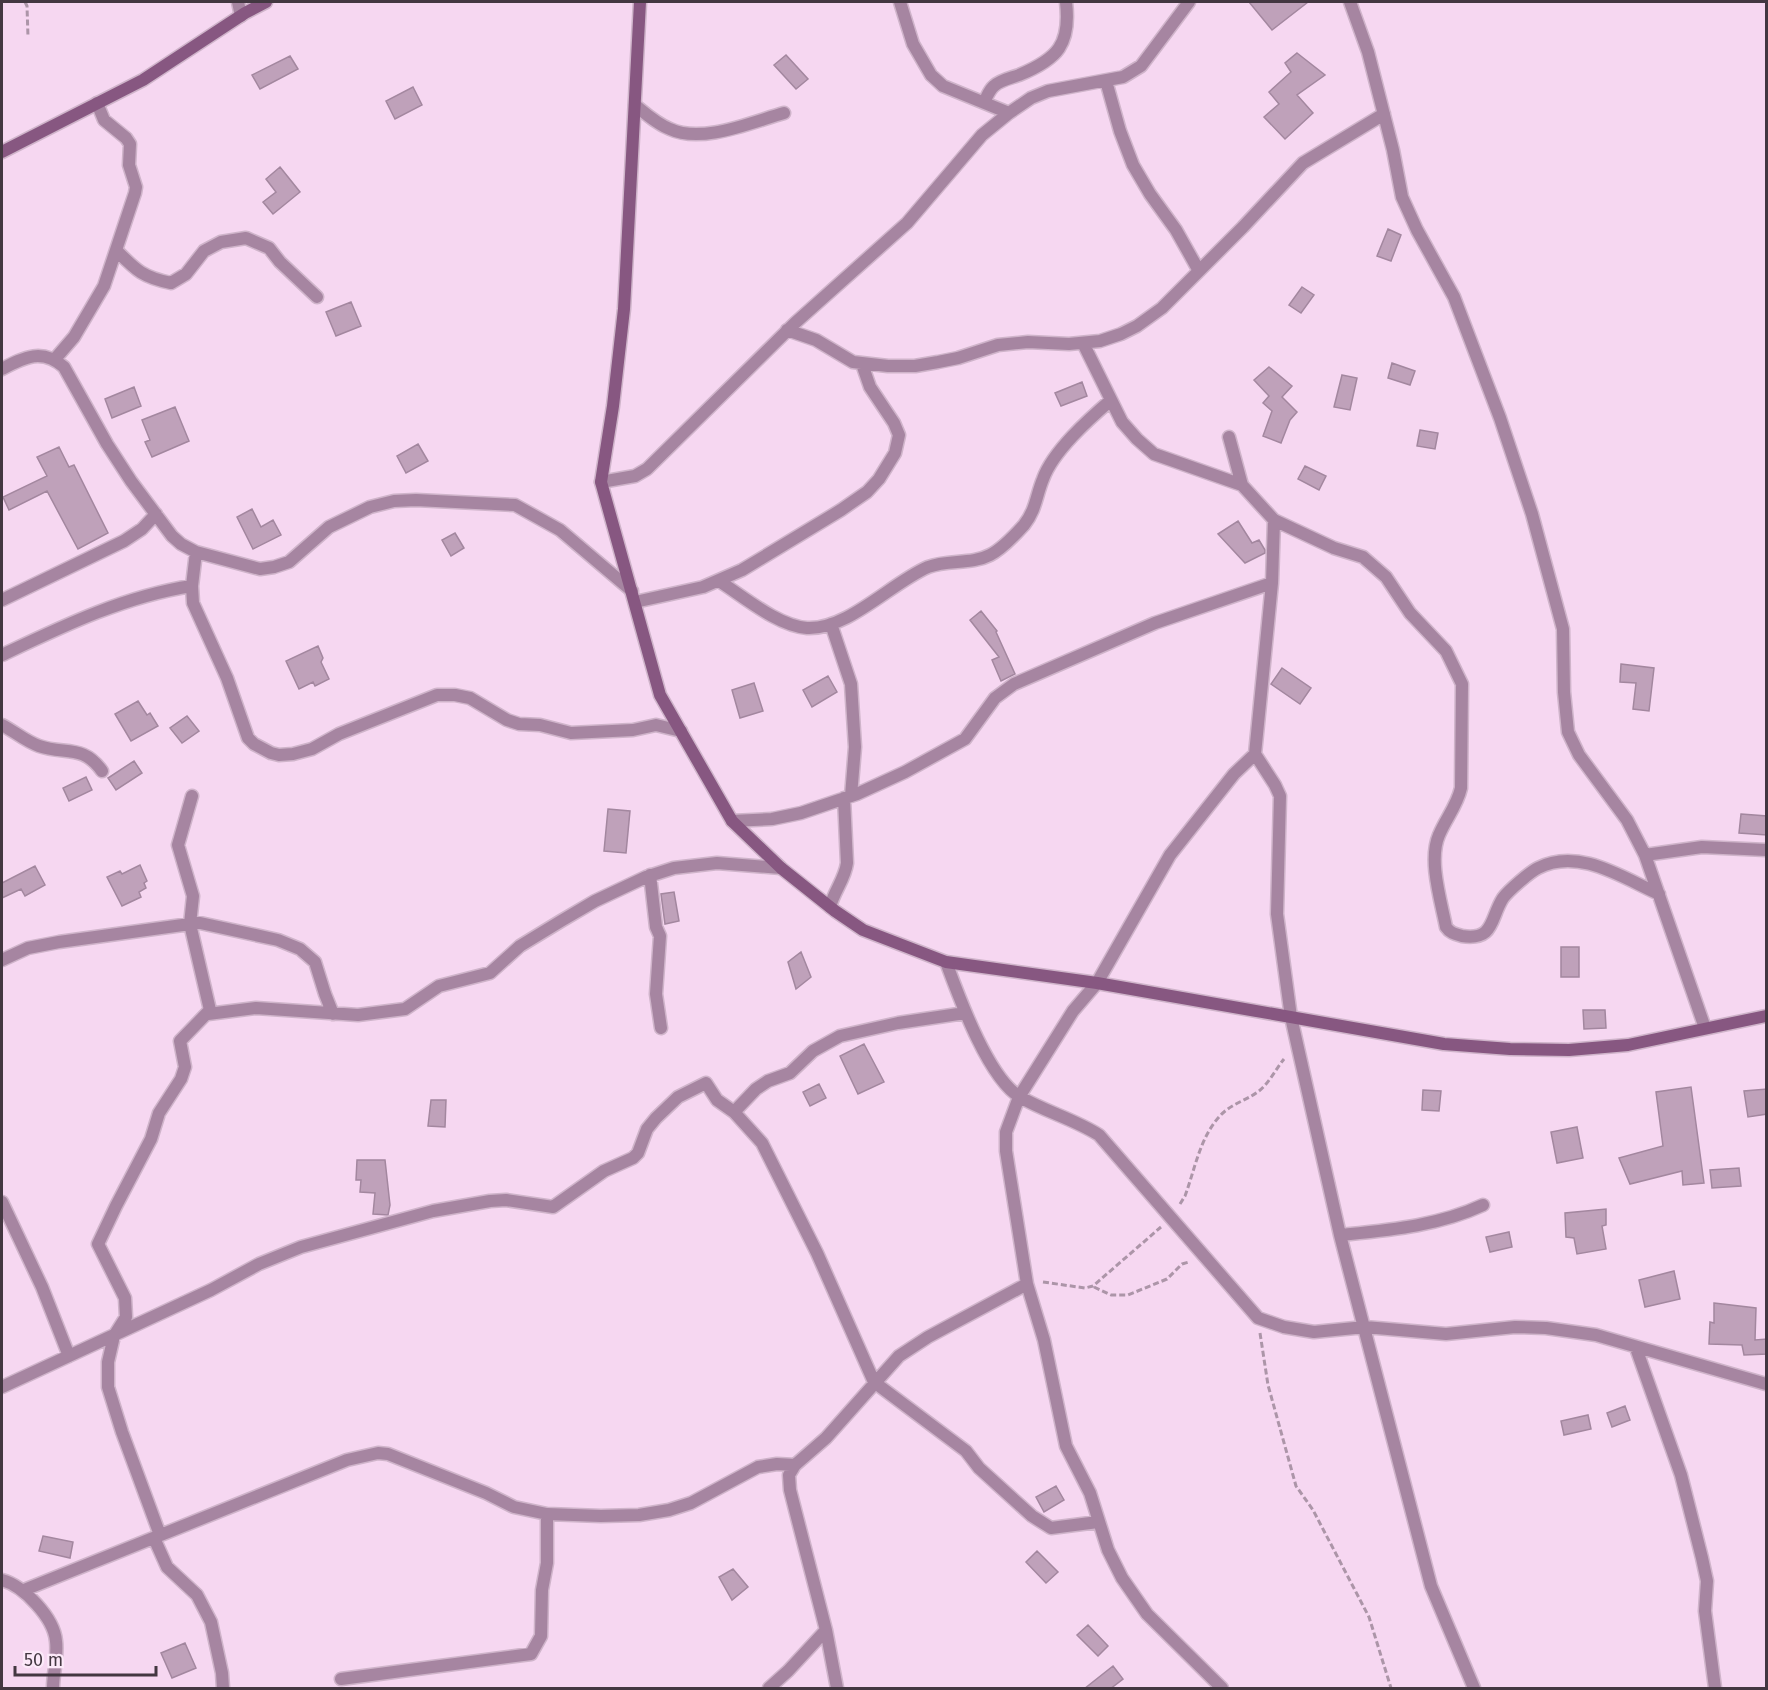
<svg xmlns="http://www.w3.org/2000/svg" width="1768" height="1690" viewBox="0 0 1768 1690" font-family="'Fira Sans',sans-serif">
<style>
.building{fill:#bfa1ba;stroke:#a3879f;stroke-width:1.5}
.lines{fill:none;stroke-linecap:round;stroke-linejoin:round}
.street-casing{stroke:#cfb4ca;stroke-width:15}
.secondary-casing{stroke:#cfb4ca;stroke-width:15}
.path{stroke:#ac95a8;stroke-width:3;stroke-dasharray:6 3;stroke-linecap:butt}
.street{stroke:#a685a1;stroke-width:12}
.secondary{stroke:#875781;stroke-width:12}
</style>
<rect width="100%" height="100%" fill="#f6d7f1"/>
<path class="building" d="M1249,2H1308L1272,30Z
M1297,53L1325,75L1297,95L1313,113L1285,139L1264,117L1279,104L1269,92L1291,72L1285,63Z
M786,55L808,79L796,89L774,65Z
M290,56L298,69L260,89L252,75Z
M413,87L422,105L395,119L386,101Z
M280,167L300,192L273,214L263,202L276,192L266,179Z
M1388,229L1401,235L1391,261L1377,256Z
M1302,287L1314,295L1301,313L1289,305Z
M351,302L361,326L336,336L326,312Z
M1392,363L1415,371L1410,385L1388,378Z
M1269,367L1292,386L1282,397L1297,412L1290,420L1281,443L1263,436L1272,411L1263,403L1269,396L1254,380Z
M1342,375L1357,378L1350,410L1334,407Z
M1082,382L1087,396L1061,406L1055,393Z
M134,387L141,406L112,418L105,399Z
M175,407L189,441L152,457L145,442L150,440L142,420Z
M1420,430L1438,433L1435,449L1417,446Z
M418,444L428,461L406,473L397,456Z
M59,447L69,467L74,465L108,533L78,549L47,491L9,510L3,497L47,476L37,457Z
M1305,466L1326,476L1319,490L1298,479Z
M252,509L261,527L273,520L281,535L253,549L237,517Z
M1238,521L1252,543L1259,540L1265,550V553L1245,563L1218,534Z
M455,533L464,548L451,556L442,540Z
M981,611L997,631L996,632L1015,674L1001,681L992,660L999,657L970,620Z
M318,646L323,658L321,662L329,679L315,686L313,682L299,689L286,661Z
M1621,664L1654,668L1649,711L1633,709L1636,683L1620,682Z
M1282,668L1311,688L1300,704L1271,684Z
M828,676L837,692L812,707L803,690Z
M754,683L763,711L740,718L732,690Z
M138,701L147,715L150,713L158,726L131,741L115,714Z
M187,716L199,731L182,743L170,728Z
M134,761L142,773L116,790L108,778Z
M86,777L92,790L69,801L63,788Z
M608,809L630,811L626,853L604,851Z
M1741,814L1767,816V835L1739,833Z
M140,865L147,881L144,883L146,888L139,892L141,897L122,906L107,877L120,871L122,874Z
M35,866L45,885L25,896L21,889L2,898V883Z
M674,892L679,921L665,924L661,894Z
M1561,947H1579V977H1561Z
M801,952L811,977L796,989L788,962Z
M1583,1010H1605L1606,1028L1584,1029Z
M864,1044L884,1082L858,1094L840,1056Z
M819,1084L826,1098L810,1106L803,1092Z
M1691,1087L1704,1183L1683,1185L1682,1171L1630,1184L1619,1158L1663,1146L1656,1092Z
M1767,1089V1114L1748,1117L1744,1091Z
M1423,1090L1441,1091L1439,1111L1422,1110Z
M431,1100H446L445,1127L428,1126Z
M1577,1127L1583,1158L1557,1163L1551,1132Z
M357,1160H385L390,1205L388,1215L373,1214L375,1193L360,1192L361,1180H356Z
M1739,1168L1741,1186L1712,1188L1710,1170Z
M1606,1209V1225L1602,1226L1606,1249L1577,1254L1574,1238L1566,1237L1565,1213Z
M1509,1232L1512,1247L1490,1252L1486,1237Z
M1674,1271L1680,1299L1645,1307L1639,1280Z
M1714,1303L1756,1308L1755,1340L1767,1339V1354L1744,1355L1742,1345L1709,1344L1710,1322L1714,1323Z
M1625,1406L1630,1420L1612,1427L1607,1413Z
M1588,1415L1591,1429L1564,1435L1561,1421Z
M1056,1486L1064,1500L1044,1512L1036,1497Z
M43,1536L73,1542L70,1558L39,1551Z
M1037,1551L1058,1572L1046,1583L1026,1562Z
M733,1569L748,1587L732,1600L719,1577Z
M1088,1625L1108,1646L1098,1656L1077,1635Z
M185,1643L196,1668L172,1678L161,1653Z
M1113,1666L1123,1679L1110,1689H1084Z"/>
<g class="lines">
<defs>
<path id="street" d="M238,2L241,16
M900,2L913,44L931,75L943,86L1009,113
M1350,2L1368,52L1393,150L1402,197L1417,230L1454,297L1500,418L1532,514L1563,629L1564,692L1568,732L1579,755L1627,820L1645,855L1705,1028
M1106,81L1120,131L1133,165L1150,194L1176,230L1199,271
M984,102C987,97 989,90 994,86C1000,80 1011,78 1019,75C1058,59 1071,44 1066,2
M635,105C646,114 657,124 670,129C702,144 752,122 784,113
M116,250C136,270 142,277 171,283L186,274L204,251L221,242L246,238L269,248L280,262L317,297
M787,330L816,340L853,362L888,366H915L938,362L958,358L998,345L1028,342L1069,344L1100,341L1121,334L1137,326L1162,308L1243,227L1303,163L1384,114
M1083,343L1122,422L1137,439L1154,454L1242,485
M55,359L74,337L104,286L135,193L136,187L129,165L130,144L126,138L104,120L97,103
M2,369C25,357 42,348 64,367L107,444L131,481L172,536L181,544L196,552L260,569L274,567L289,562L329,527L370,507L394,501L416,500L515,505L560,530L632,591
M1229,437L1242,485L1274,520L1334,548L1363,557L1386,577L1410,613L1446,651L1462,684L1461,788C1457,806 1446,818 1439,835C1428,860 1441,901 1446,927C1450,933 1455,934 1462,936C1495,941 1490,918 1503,898C1509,890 1530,872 1538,868C1579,847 1623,878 1659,894
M601,482L635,476L647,469L795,323L907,223L982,135L1009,113L1031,98L1048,91L1123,77L1141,66L1189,2
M196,552L192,586L193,603L227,678L248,738L254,744L271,753L279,755L293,754L312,749L339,734L437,695H455L470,698L507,720L519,724L540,725L571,733L633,730L656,725L681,731
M719,581C744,597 778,626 807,628C848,630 891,583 928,567C948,559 971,565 990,555C1002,549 1015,535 1024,525C1036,510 1036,496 1043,479C1053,451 1089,419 1111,400
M2,600L124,541L142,529L156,514
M635,602L703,587L742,570L841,510L867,492L879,479L895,453L899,435L894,423L870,387L862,364
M831,624L851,684L855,747L851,796
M2,655C63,626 125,596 192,586
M2,725C14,731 25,741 39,746C65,755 83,744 102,771
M1255,754L1275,785L1280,796L1277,914L1291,1017L1340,1235L1431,1586L1474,1688
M732,821L772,819L801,813L857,794L905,772L965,739L995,698L1014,684L1155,623L1272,583
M1645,855L1702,847L1766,850
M650,875L656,927L660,936L656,994L661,1028
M830,907C834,891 845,879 847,863L844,798
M191,921L278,940L300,949L315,962L325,994L333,1014
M2,960L28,948L59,942L190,924
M946,962C959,997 988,1078 1020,1097C1046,1112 1074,1119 1099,1135L1258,1318L1284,1327L1314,1332L1365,1327L1446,1334L1515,1327L1546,1328L1596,1335L1766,1384
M208,1014L256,1008L358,1015L405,1009L439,986L490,973L520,946L561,921L595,901L646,877L674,868L717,863L781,868
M734,1112L756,1089L768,1081L790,1073L813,1051L840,1036L898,1023L965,1013
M2,1202L42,1287L69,1356
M1340,1235C1389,1230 1438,1226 1483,1205
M1636,1348L1681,1475L1702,1558L1707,1581L1705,1611L1715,1688
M2,1387L211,1290L259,1264L301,1247L433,1211L490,1201L506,1200L553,1207L604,1171L633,1158L638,1153L647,1129L656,1118L678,1097L706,1083L717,1100L734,1112L762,1143L817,1253L874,1382L966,1451L979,1468L1032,1516L1051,1528L1098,1522
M160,1535L122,1432L108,1387V1362L114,1336L126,1317L125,1298L98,1244L116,1206L151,1139L159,1113L181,1079L185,1067L180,1041L210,1010L190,924L193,896L178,845L192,796
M154,1538L167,1567L197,1595L211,1622L222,1673L223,1688
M2,1580C24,1586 54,1618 56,1641C58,1657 53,1673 53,1688
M24,1590L347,1460L378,1453L388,1454L486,1493L514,1507L547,1514L601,1516L639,1515L669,1510L691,1503L758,1467L777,1464L795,1465
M341,1679L531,1654L541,1636L542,1590L547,1563V1514
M769,1688L788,1671L826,1630
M837,1688L826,1630L790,1490L789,1475L795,1465L826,1438L899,1356L928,1337L1027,1284
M1222,1688L1147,1614L1122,1578L1108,1550L1090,1493L1066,1446L1044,1340L1027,1284L1006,1151V1132L1019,1097L1073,1011L1097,983L1170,855L1234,774L1255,754L1272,583L1274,520"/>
<path id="secondary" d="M640,2L624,309L613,406L601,482L660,695L732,821L781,868L835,911L863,930L946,962L1097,983L1444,1044L1510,1049L1569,1050L1628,1045L1766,1016
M2,152L143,80L245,13L266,2"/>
</defs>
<use href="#street" class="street-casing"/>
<use href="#secondary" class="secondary-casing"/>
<path class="path" d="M25,2L27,6L28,37
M1180,1204L1185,1196C1195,1169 1200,1137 1220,1116C1230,1104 1246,1101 1259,1091C1269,1083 1276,1069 1284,1059
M1043,1282L1085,1288L1093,1286L1161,1227
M1094,1287L1111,1295H1128L1167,1279L1182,1264L1189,1262
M1260,1333L1268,1385L1296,1486L1313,1510L1369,1617L1391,1688"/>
<use href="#street" class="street"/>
<use href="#secondary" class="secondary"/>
</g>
<rect width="1768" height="1690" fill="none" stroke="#433741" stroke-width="6"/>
<path d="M15 1666v9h141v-9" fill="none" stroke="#433741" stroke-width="3"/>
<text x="24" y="1666" font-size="18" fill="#433741" stroke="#fce9f9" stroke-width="4.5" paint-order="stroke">50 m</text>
</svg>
